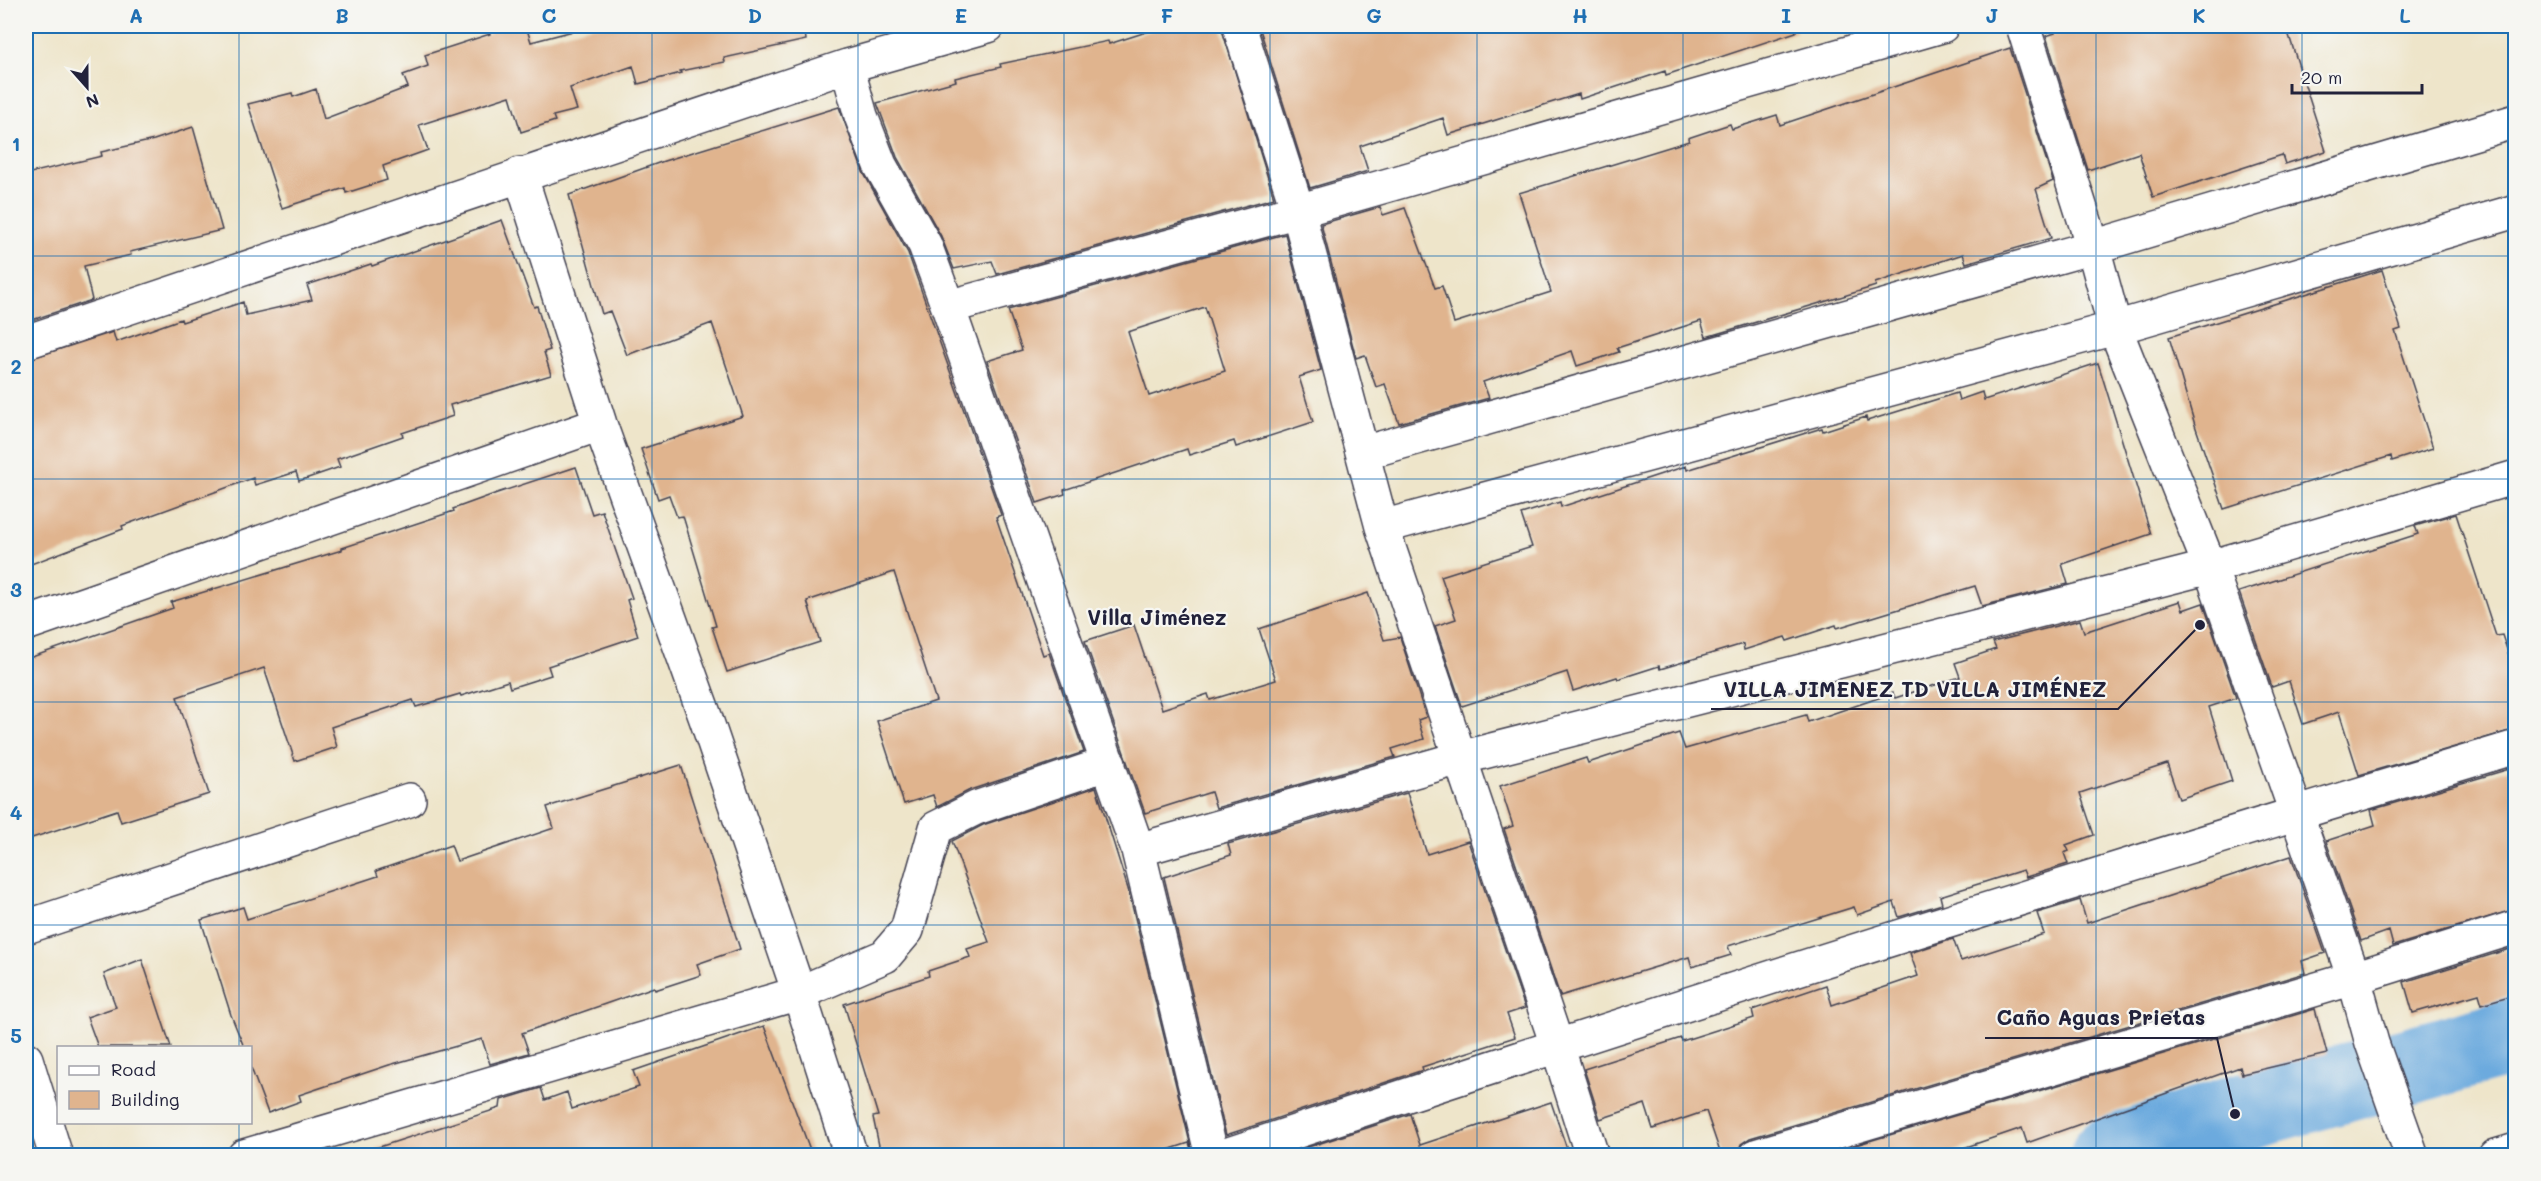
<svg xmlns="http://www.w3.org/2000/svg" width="2541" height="1181" viewBox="0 0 2541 1181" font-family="Mali,sans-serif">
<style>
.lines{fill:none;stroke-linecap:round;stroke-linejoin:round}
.river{stroke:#6caade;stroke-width:78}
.building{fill:#e0b48e;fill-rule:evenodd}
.minor-casing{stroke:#413f50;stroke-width:36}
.minor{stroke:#fff;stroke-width:33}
.grid{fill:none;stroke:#1f6fb2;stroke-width:1.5;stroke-opacity:0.55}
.labels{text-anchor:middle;stroke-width:4.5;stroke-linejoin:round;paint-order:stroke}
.neighbourhood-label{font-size:21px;font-weight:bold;fill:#22223b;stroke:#f6f6f2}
.leader{fill:none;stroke:#22223b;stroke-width:2}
.callout-dot{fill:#22223b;stroke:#f6f6f2;stroke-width:2}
.callout-label{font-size:21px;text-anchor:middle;font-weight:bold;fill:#22223b;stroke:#f6f6f2;stroke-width:4.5;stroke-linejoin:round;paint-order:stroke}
.neatline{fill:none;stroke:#1f6fb2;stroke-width:2}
.grid-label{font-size:20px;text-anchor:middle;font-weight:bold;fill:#1f6fb2}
</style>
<rect width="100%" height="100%" fill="#f6f6f2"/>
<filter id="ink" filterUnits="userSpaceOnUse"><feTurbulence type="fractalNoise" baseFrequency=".0167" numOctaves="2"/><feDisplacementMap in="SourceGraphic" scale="12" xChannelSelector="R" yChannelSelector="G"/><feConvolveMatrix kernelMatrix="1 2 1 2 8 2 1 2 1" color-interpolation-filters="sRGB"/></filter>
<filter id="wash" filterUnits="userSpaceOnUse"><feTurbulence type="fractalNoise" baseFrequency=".008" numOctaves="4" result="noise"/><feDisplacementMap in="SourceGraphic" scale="24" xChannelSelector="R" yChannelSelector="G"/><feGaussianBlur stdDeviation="1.35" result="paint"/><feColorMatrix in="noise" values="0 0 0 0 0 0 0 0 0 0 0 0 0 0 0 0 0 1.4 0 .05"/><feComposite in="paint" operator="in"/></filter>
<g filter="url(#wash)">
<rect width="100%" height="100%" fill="#eee5ca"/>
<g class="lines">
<path class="river" d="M2109,1156L2235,1114L2516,1036"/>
</g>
<g id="blocks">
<path class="building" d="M488,26H526L531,42L592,26H804L806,40L724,58L725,62L680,71L681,73L638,84L633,66L570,88L577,110L553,116L555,121L521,132L510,96L419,125L428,150L383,166L387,180L346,193L345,188L282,208L248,104L292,93L293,97L316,89L324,119L408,87L403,75L428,66L425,55L490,34Z
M1165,26H1221L1274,198L997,274L992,261L954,269L941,236L897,157L877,103L956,81L955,78L1001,67L1000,64L1108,41L1109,44Z
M1259,26H1795L1796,32L1666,75L1665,71L1580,99L1579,94L1448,135L1443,118L1360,146L1368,171L1310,188Z
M2052,26H2286L2326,151L2285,164L2282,155L2153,197L2139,153L2088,170L2046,36L2055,33Z
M2010,48L2053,181L2036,189L2051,238L1966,263L1963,254L1875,283L1876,286L1837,298L1706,337L1701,321L1617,348L1619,352L1577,366L1572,351L1483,382L1489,398L1399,423L1385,384L1376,387L1365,355L1356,358L1321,224L1380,207L1383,215L1405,208L1435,288L1442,286L1454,323L1551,292L1519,193L1689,141L1688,138L1730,124L1732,129L1777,115L1780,125Z
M839,107L863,172L908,253L1001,515L996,517L1043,655L1049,653L1084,752L970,790L937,807L933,795L904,804L877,721L936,701L894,572L807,601L820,642L727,672L712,627L716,626L683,516L677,517L669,495L658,499L641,449L743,416L712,323L627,355L610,311L602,314L569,195L664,161Z
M193,127L222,230L130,252L131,255L84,266L92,300L26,322V174L102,156L101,152L154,140Z
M502,220L534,307L537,306L550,350L544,352L551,375L450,405L453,416L402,433L403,436L337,459L340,467L299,481L296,472L255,485L253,478L122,526L123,529L26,566V360L113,332L116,342L181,319L182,322L243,302L246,315L312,300L307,285L371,264L372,266Z
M1285,234L1321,370L1299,377L1313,422L1236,447L1234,441L1189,455L1187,449L1064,490L1065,494L1037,503L987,361L1022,350L1008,310ZM1205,307L1225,371L1149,396L1128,332Z
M2382,270L2401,329L2395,331L2433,448L2392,461L2391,456L2224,509L2195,425L2169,337Z
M2098,363L2151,534L2062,564L2068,584L1982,606L1975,586L1837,628L1836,625L1787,641L1785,637L1744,650L1743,644L1660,669L1659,666L1618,679L1617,677L1573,691L1567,672L1462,706L1435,626L1456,619L1441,576L1532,547L1521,514L1560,502L1561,507L1686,466L1687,470L1822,428L1823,431L1866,417L1867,421L1957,393L1959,400L1982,392L1984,400Z
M576,467L592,514L602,511L632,598L627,600L638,636L548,666L551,675L510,688L508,681L461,696L460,694L416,707L413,700L331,727L337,747L295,761L264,668L177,697L209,794L121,822L117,810L26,840V659L173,608L171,602L342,550V548L454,511L453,509L497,493Z
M2456,514L2496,636L2502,635L2516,676V729L2359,775L2339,712L2303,724L2289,681L2272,687L2239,592L2418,534L2415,526Z
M1368,593L1384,640L1400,637L1426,717L1418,720L1424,739L1392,749L1395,757L1216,808L1211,792L1145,813L1085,641L1134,625L1162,709L1208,694L1210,700L1276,680L1259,629Z
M2180,601L2183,610L2203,603L2236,698L2209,707L2232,781L2179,799L2167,764L2080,793L2094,835L2066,845L2069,851L2064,853L2068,864L2026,877L2023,870L1940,896L1942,904L1899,917L1894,902L1857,915L1854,907L1728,946L1731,955L1692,967L1689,957L1560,996L1504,829L1513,826L1500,786L1586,758L1588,763L1679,733L1685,749L1806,715L1808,722L1893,693L1895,698L1960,677L1955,663L1996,649L1993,642L2080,620L2084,632Z
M681,765L740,949L697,964L701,975L655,990L654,987L522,1033L529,1053L490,1064L482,1039L389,1065L299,1095L301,1101L268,1113L250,1065V1047H244L231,1015L201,920L243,907L247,919L378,876L376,871L451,845L457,861L554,828L547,807Z
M2516,767V909L2393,946L2389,931L2361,941L2326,841L2375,825L2371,810Z
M1096,787L1128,889L1193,1155L1189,1143L1152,1155H881L873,1117L878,1116L844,1004L929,976L928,971L970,957L967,949L989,942L952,841L983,825Z
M1407,793L1427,854L1468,841L1525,1008L1507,1014L1515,1037L1422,1067L1423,1070L1226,1135L1164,877L1231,855L1228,844Z
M2291,856L2325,953L2302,961L2305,973L1750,1138L1741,1144L1737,1155H1721L1706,1111L1653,1129L1645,1104L1600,1119L1584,1069L1681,1038L1682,1041L1754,1018L1752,1010L1826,985L1832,1005L1918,976L1910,953L1953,939L1961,961L2044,934L2037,913L2080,900L2087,923Z
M2516,947V994L2482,1004L2479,994L2413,1013L2404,982Z
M142,959L171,1047H98L87,1017L116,1007L104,974Z
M2315,1009L2327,1054L2242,1074L2240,1067L2027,1143L2022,1128L1943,1155H1822Z
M764,1026L812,1155H377L376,1148L500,1108L501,1100L541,1088L545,1100L567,1092L572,1109L639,1087L633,1071Z
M1551,1102L1569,1155H1284L1410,1114L1420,1145Z"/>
</g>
</g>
<g filter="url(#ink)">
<use href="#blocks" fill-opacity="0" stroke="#413f50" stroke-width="1.5"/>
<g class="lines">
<defs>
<path id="minor" d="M1239,26L1298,211L1382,527L1557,1045L1592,1156
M2023,26L2093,247L2115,328L2210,567L2354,978L2372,1043L2412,1156
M847,66L861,116L880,165L925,245L948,307L1138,850L1212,1156
M520,174L600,424L706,719L799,993L851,1156
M948,307L1298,211L1942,26
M26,342L847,66L988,26
M1363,453L2093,247L2516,121
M1382,527L2115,328L2516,211
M26,624L600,424
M1138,850L1460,758L2210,567L2516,477
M26,927L409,800
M26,1059L56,1156
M244,1156L799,993L885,956L907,930L936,828L976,808L1109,763
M1223,1156C1652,1013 2083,877 2516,747
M1755,1156L2354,978L2516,927
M2496,1156L2516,1150"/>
</defs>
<use href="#minor" class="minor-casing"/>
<use href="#minor" class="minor"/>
</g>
</g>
<path class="grid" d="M239,26V1048M446,26V1156M652,26V1156M858,26V1156M1064,26V1156M1270,26V1156M1477,26V1156M1683,26V1156M1889,26V1156M2096,26V1156M2302,26V1156M26,256H2516M26,479H2516M26,702H2516M26,925H2516M239,1122V1156"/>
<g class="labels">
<g class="neighbourhood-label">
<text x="1157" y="625">Villa Jiménez</text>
</g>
</g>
<path class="leader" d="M2200 625L2118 709H1711M2235 1114L2217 1038H1985"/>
<g class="callout-dot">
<circle cx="2200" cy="625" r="6"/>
<circle cx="2235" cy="1114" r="6"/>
</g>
<g class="callout-label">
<text x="1915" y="697">VILLA JIMENEZ TD VILLA JIMÉNEZ</text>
<text x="2101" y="1025">Caño Aguas Prietas</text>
</g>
<rect width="2541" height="1181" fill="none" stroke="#f6f6f2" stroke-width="66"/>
<rect x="57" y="1046" width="195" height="78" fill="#f6f6f2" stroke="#a1a1a9" stroke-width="1.5"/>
<rect x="69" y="1066" width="30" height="9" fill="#ffffff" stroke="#a1a1a9" stroke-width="1.5"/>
<text x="111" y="1076" font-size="18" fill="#22223b">Road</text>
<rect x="69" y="1091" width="30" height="18" fill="#e0b48e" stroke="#a1a1a9" stroke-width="1.5"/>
<text x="111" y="1106" font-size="18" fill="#22223b">Building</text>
<g transform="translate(87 87) rotate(159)" stroke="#f6f6f2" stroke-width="4.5" paint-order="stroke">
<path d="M0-4.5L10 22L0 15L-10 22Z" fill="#22223b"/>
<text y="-9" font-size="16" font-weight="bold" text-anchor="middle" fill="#22223b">N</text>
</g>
<path d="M2292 84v9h130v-9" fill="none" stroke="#22223b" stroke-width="3"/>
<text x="2301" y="84" font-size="18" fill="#22223b" stroke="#f6f6f2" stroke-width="4.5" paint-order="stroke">20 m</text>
<rect x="33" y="33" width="2475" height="1115" class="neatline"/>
<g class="grid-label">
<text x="136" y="23">A</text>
<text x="342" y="23">B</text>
<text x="549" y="23">C</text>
<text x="755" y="23">D</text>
<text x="961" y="23">E</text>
<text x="1167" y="23">F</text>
<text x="1374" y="23">G</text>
<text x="1580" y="23">H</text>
<text x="1786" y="23">I</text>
<text x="1992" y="23">J</text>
<text x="2199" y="23">K</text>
<text x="2405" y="23">L</text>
<text x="16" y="151">1</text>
<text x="16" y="374">2</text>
<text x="16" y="597">3</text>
<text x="16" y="820">4</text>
<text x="16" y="1043">5</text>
</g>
</svg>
